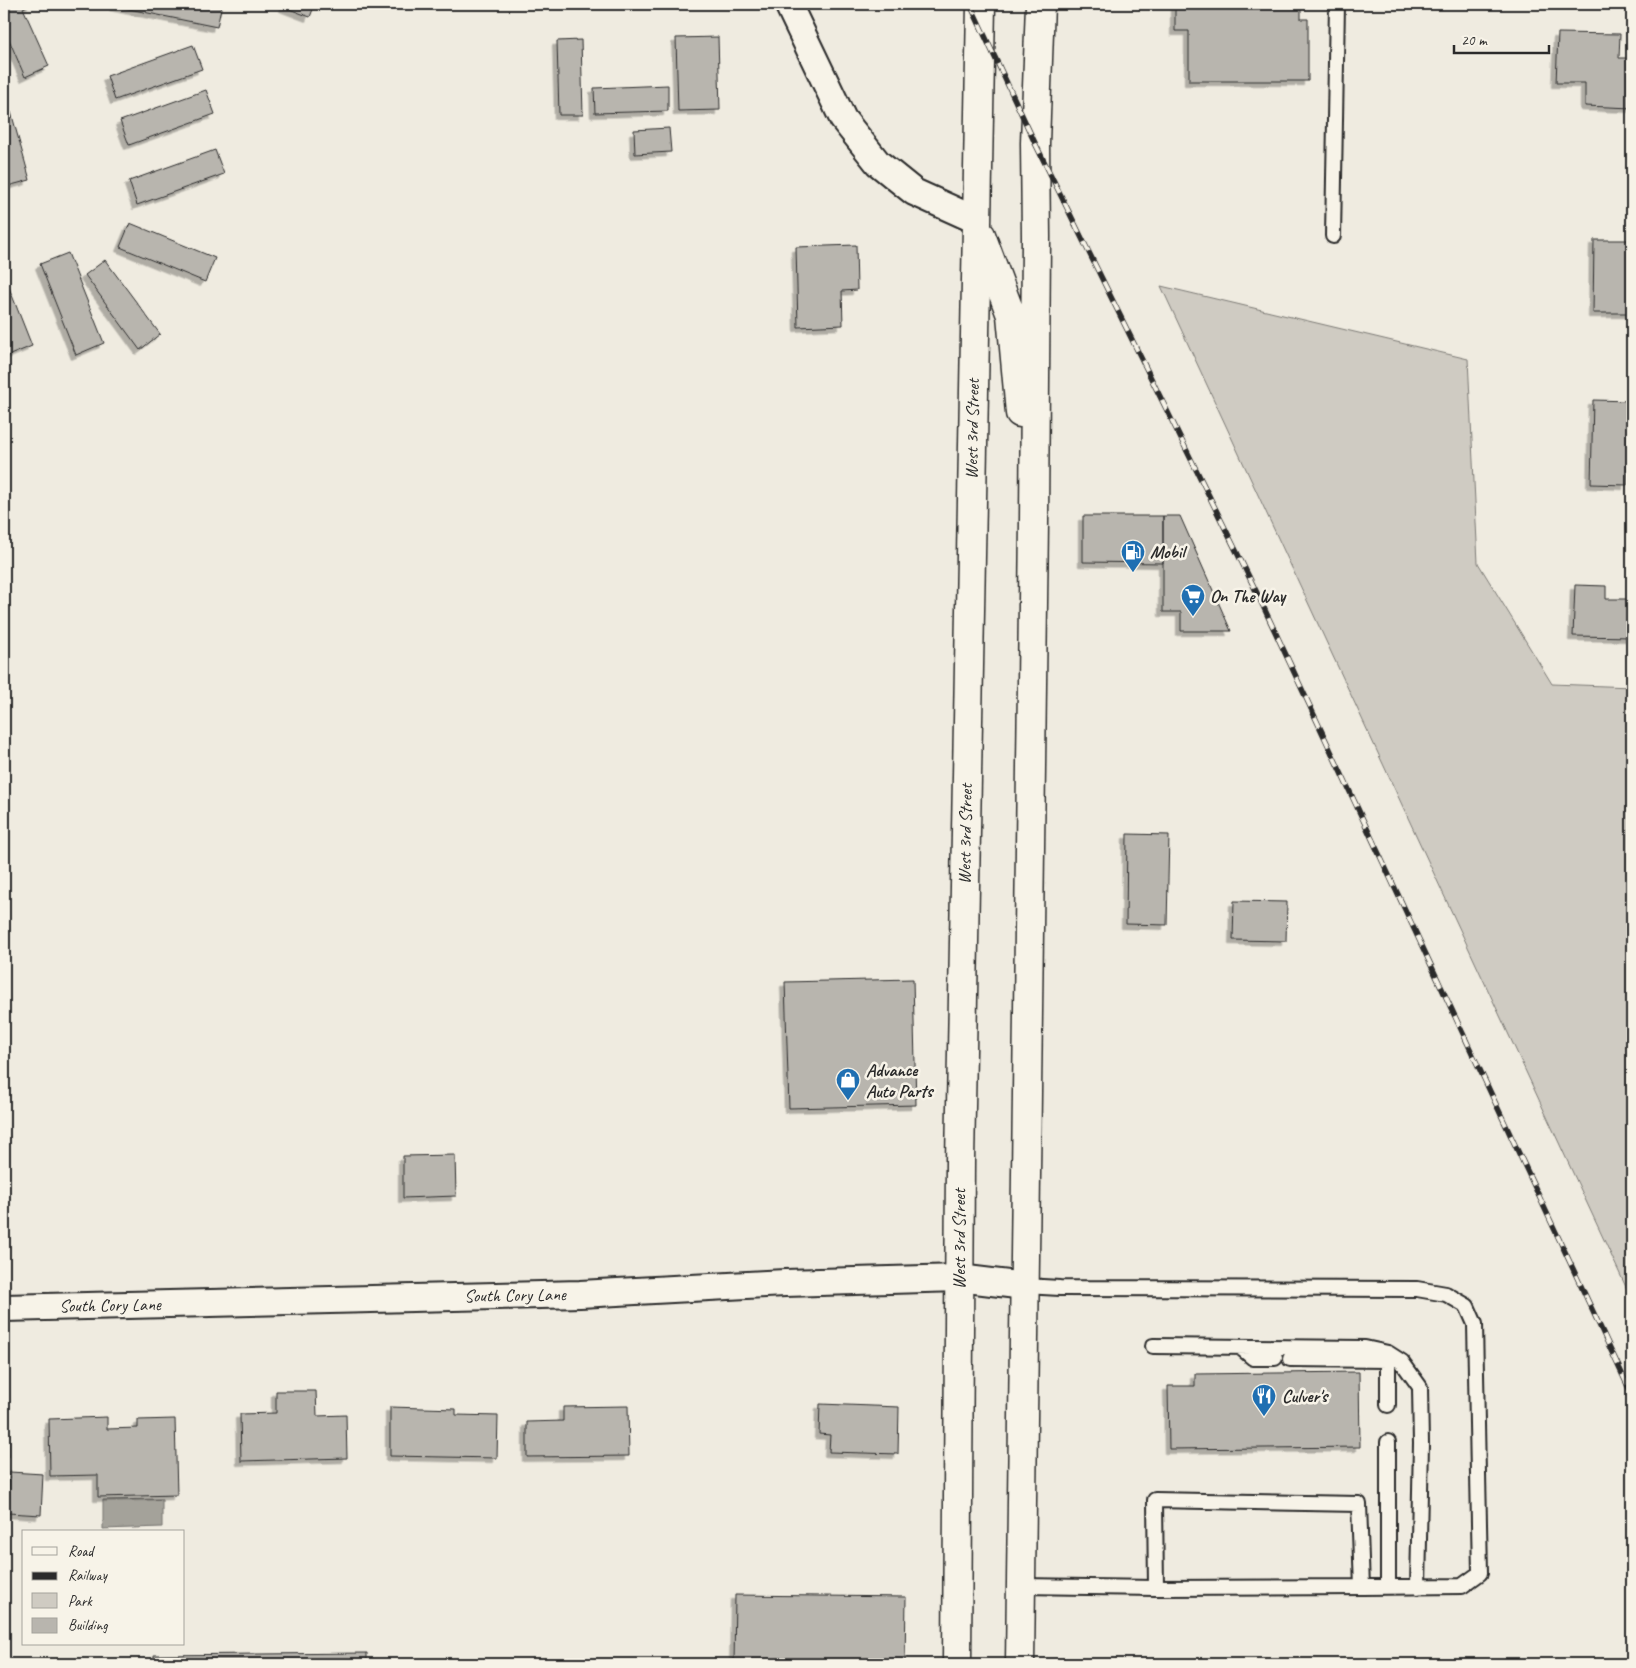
<svg xmlns="http://www.w3.org/2000/svg" width="1636" height="1668" viewBox="0 0 1636 1668" font-family="Caveat,sans-serif">
<style>
.green{fill:#cfcbc2;stroke:#7d7b76}
.water{fill:#a4a29a;stroke:#74726e}
.building{fill:#b8b5ae;stroke:#2b2b2b;filter:url(#shadow)}
.lines{fill:none;stroke-linecap:round;stroke-linejoin:round}
.lane-casing{stroke:#2b2b2b;stroke-width:18}
.street-casing{stroke:#2b2b2b;stroke-width:30}
.primary-casing{stroke:#2b2b2b;stroke-width:31}
.lane{stroke:#f7f3e8;stroke-width:14}
.street{stroke:#f7f3e8;stroke-width:26}
.primary{stroke:#f7f3e8;stroke-width:28}
.rail-casing{stroke:#2b2b2b;stroke-width:5.5}
.rail{stroke:#f7f3e8;stroke-width:4;stroke-dasharray:11;stroke-linecap:butt}
.labels{text-anchor:middle;stroke-width:5;stroke-linejoin:round;paint-order:stroke}
.street-label{font-size:18px;fill:#2b2b2b;stroke:#f7f3e8}
.poi-label{font-size:18px;font-weight:bold;fill:#2b2b2b;stroke:#f7f3e8;text-anchor:start}
</style>
<defs>
<filter id="shadow"><feDropShadow dx="-4.5" dy="4.5" stdDeviation="0" flood-color="#0004"/></filter>
</defs>
<rect width="100%" height="100%" fill="#efebe0"/>
<filter id="ink" filterUnits="userSpaceOnUse"><feTurbulence type="fractalNoise" baseFrequency=".02" numOctaves="2"/><feDisplacementMap in="SourceGraphic" scale="10" xChannelSelector="R" yChannelSelector="G"/><feConvolveMatrix kernelMatrix="1 2 1 2 8 2 1 2 1" color-interpolation-filters="sRGB"/></filter>
<g filter="url(#ink)">
<path class="green" d="M1161,286L1468,359L1478,563L1552,684L1632,687V1300Z"/>
<path class="water" d="M162,1499V1527L103,1529V1500Z"/>
<path class="building" d="M4,4H32L23,8L49,66L25,77L4,28Z
M115,4H222L217,27L114,6Z
M285,4H315L310,17L284,7Z
M1175,4H1301V19H1308V81H1189V31H1175Z
M1558,33L1620,34L1619,58H1632V108L1585,106V83H1556Z
M718,37L720,110L678,111L676,38Z
M581,40L583,115H559L557,41Z
M193,45L202,69L115,100L107,76Z
M668,85V111L595,113L594,88Z
M206,90L215,114L129,145L120,121Z
M11,112L30,180L4,187V114Z
M669,128L671,152L635,154L634,130Z
M215,150L224,174L137,205L129,181Z
M130,223L215,258L205,282L120,247Z
M1594,240H1632V313H1593Z
M856,245L857,290L842,291L843,325L798,327L796,247Z
M68,253L104,343L76,355L40,264Z
M105,260L160,334L140,350L85,275Z
M4,275L32,346L5,357L4,353Z
M1593,400L1632,401V430H1628L1627,485L1591,484Z
M1083,516H1163V563L1083,562Z
M1163,516H1180L1231,631H1181V612H1163Z
M1575,585L1606,586V599H1632V637L1573,636Z
M1127,834L1169,835L1167,925L1126,924Z
M1234,901L1287,902L1286,941L1233,940Z
M913,979L916,1105L789,1108L785,982Z
M455,1155L456,1196L403,1198V1156Z
M4,1372H8L9,1457H4Z
M1359,1372L1360,1447L1169,1449L1168,1386H1195V1374Z
M276,1391H316L317,1416L346,1415L347,1458L241,1461L240,1414L276,1413Z
M820,1404L899,1407L898,1454L829,1452L830,1435L819,1434Z
M628,1406L629,1456L527,1457V1422L563,1421V1407Z
M390,1407L456,1409V1415L498,1416L497,1458L390,1456Z
M107,1417V1429L138,1428V1420L175,1419L177,1495L98,1497V1475L50,1476L49,1419Z
M10,1472L43,1474L41,1515L8,1513Z
M735,1595L906,1597L905,1664H734Z
M367,1653V1664H154V1655Z"/>
<g class="lines">
<defs>
<path id="lane" d="M1333,236L1337,4
M1153,1346L1365,1348L1388,1353L1402,1362L1420,1387L1421,1444L1418,1587
M1240,1347L1253,1358H1275
M1388,1353V1405
M1290,1359L1389,1360
M1021,1586L1156,1588L1155,1500L1359,1504L1362,1587L1462,1586L1480,1573L1475,1324L1467,1306L1446,1294L1417,1289L1060,1288L1025,1286
M1388,1587V1442
M1156,1588L1362,1587"/>
<path id="street" d="M788,4L843,119L878,163L914,192L976,220
M4,1308L580,1294L785,1283L959,1278L1025,1286"/>
<path id="primary" d="M981,235L1011,315L1020,413
M957,1664L960,1162L981,4
M1020,1664L1034,521L1036,237L1035,143L1040,4"/>
</defs>
<use href="#lane" class="lane-casing"/>
<use href="#street" class="street-casing"/>
<use href="#primary" class="primary-casing"/>
<use href="#lane" class="lane"/>
<use href="#street" class="street"/>
<use href="#primary" class="primary"/>
<defs>
<path id="rail" d="M970,4L1035,143L1257,593L1632,1395"/>
</defs>
<use href="#rail" class="rail-casing"/>
<use href="#rail" class="rail"/>
</g>
</g>
<defs>
<symbol id="fuel-pin" viewBox="-11 -11 22 30"><path d="M0 17L-7.5 6A9.5 9.5 0 1 1 7.5 6Z" fill="#1f6fb2" stroke="#f7f3e8"/><path d="M-5.5-6h7V0h2V4h1.3V-2.5L3-4.5l.8-.8L6-3V5H2.5V1h-1V6h-7ZM-4.2-4.7v3.2H.2V-4.7Z" fill="#fff"/></symbol>
<symbol id="supermarket-pin" viewBox="-11 -11 22 30"><path d="M0 17L-7.5 6A9.5 9.5 0 1 1 7.5 6Z" fill="#1f6fb2" stroke="#f7f3e8"/><path d="M-6-5.5h2.5l.6 2H6L4.5 2H-2.5L-4.4-4H-6ZM-1.5 3.2a1.3 1.3 0 1 0 .1 0ZM3 3.2a1.3 1.3 0 1 0 .1 0Z" fill="#fff"/></symbol>
<symbol id="shop-pin" viewBox="-11 -11 22 30"><path d="M0 17L-7.5 6A9.5 9.5 0 1 1 7.5 6Z" fill="#1f6fb2" stroke="#f7f3e8"/><path d="M-5-2.5h2.3a2.7 3.5 0 0 1 5.4 0H5L5.5 6h-11ZM-1.5-2.5h3a1.5 2.3 0 0 0-3 0Z" fill="#fff"/></symbol>
<symbol id="restaurant-pin" viewBox="-11 -11 22 30"><path d="M0 17L-7.5 6A9.5 9.5 0 1 1 7.5 6Z" fill="#1f6fb2" stroke="#f7f3e8"/><path d="M-5-6h1v4h1v-4h1v4h1v-4h1v5L-1.5 .5V6h-2V.5L-5-1ZM5-6V6H3V1.5H1.5Q1.5-4 5-6Z" fill="#fff"/></symbol>
</defs>
<g fill-rule="evenodd">
<use href="#fuel-pin" x="1119" y="538" width="28" height="38"/>
<use href="#supermarket-pin" x="1179" y="582" width="28" height="38"/>
<use href="#shop-pin" x="834" y="1066" width="28" height="38"/>
<use href="#restaurant-pin" x="1250" y="1382" width="28" height="38"/>
</g>
<g class="labels">
<g class="street-label">
<text transform="translate(972 429) rotate(-89)" y="6">West 3rd Street</text>
<text transform="translate(965 834) rotate(-89)" y="6">West 3rd Street</text>
<text transform="translate(959 1239) rotate(-90)" y="6">West 3rd Street</text>
<text transform="translate(515 1295) rotate(-1)" y="6">South Cory Lane</text>
<text transform="translate(110 1305) rotate(-1)" y="6">South Cory Lane</text>
</g>
<g class="poi-label">
<text x="1150" y="558">Mobil</text>
<text x="1210" y="602">On The Way</text>
<text x="866" y="1076">Advance<tspan x="866" dy="21">Auto Parts</tspan></text>
<text x="1282" y="1402">Culver's</text>
</g>
</g>
<rect width="1636" height="1668" fill="none" stroke="#f7f3e8" stroke-width="20"/>
<rect x="10" y="10" width="1616" height="1648" fill="none" stroke="#2b2b2b" stroke-width="2" filter="url(#ink)"/>
<rect x="22" y="1530" width="162" height="115" fill="#f7f3e8" stroke="#a5a39c"/>
<rect x="32" y="1547" width="25" height="8" fill="#f7f3e8" stroke="#a5a39c"/>
<text x="68" y="1556" font-size="15" fill="#2b2b2b">Road</text>
<rect x="32" y="1572" width="25" height="8" fill="#2b2b2b" stroke="#a5a39c"/>
<text x="68" y="1580" font-size="15" fill="#2b2b2b">Railway</text>
<rect x="32" y="1593" width="25" height="15" fill="#cfcbc2" stroke="#a5a39c"/>
<text x="68" y="1606" font-size="15" fill="#2b2b2b">Park</text>
<rect x="32" y="1618" width="25" height="15" fill="#b8b5ae" stroke="#a5a39c"/>
<text x="68" y="1630" font-size="15" fill="#2b2b2b">Building</text>
<path d="M1454 45v8h95v-8" fill="none" stroke="#2b2b2b" stroke-width="2.5"/>
<text x="1461" y="45" font-size="15" fill="#2b2b2b" stroke="#f7f3e8" stroke-width="4" paint-order="stroke">20 m</text>
</svg>
